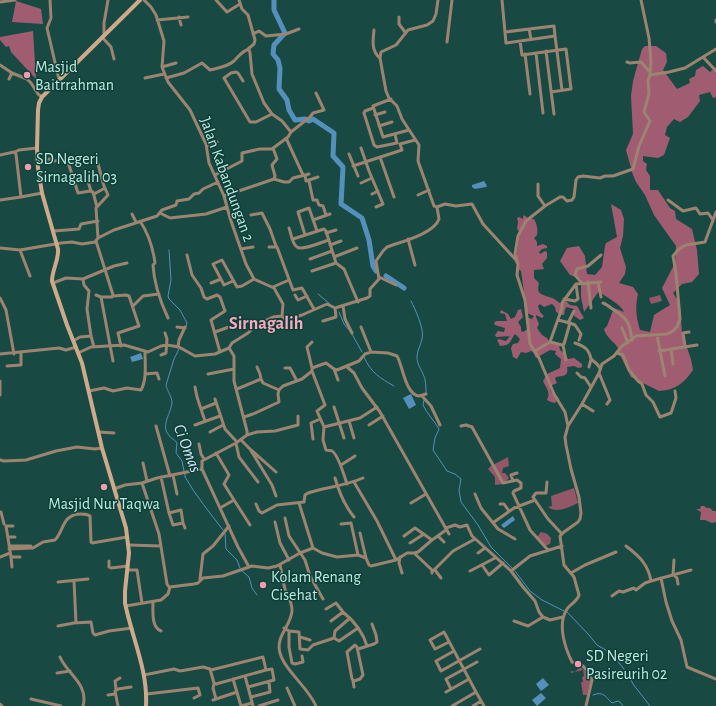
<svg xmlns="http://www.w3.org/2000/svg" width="716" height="706" viewBox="0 0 716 706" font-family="'Alegreya Sans',sans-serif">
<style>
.green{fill:#935768}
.forest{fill:#a05d71}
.water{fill:#5590bc}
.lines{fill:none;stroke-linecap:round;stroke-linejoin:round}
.stream{stroke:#5590bc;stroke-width:1}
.river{stroke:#5590bc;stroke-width:5}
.street{stroke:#9c8471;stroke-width:3}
.secondary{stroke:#cfaa8a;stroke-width:4}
.poi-dot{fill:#f19ab2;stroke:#0b3f38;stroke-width:1.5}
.labels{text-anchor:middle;stroke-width:3;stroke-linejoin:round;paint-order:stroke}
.poi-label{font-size:16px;fill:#bfe9e0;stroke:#0b3f38;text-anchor:start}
.street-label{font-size:16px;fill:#bfe9e0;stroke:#0b3f38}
.water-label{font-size:17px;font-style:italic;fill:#d6e6f3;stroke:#0b3f38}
.quarter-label{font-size:18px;font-weight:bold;fill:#faa8be;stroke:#0b3f38}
</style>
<rect width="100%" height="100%" fill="#184a43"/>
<path class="green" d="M660,295L662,301L651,304L649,298Z
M508,457L509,466L503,468L502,473H505L509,478L503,484L495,485V477L488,469L491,466Z
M574,488L578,503C570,507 556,514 548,507L552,506L551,496Z
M541,532C546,533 548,534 551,538L550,544L545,546L537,537Z
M580,667L586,672L591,680L587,695H583L581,682H583L582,677L584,676L583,670L571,673V671L575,672Z"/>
<path class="forest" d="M16,1L41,9L43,24L12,22Z
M33,31L36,79L11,52L9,46L6,47L0,40V37Z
M645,46H656L666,53L667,62L663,70L677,89L690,83L689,79L695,76L696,70L703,66L710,72L716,67V97L713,98L710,92L699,95L700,101L688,117L680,122L674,119L667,127L665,135L670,138L664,155L658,158L643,156V161L647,164L646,170L650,176V190H658L670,208L675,211L676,219L692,229L697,250L699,274L692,282L682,284L673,293L680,304L682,334L691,359L693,370C684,383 676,390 659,391L631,377L620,355C620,344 606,339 604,329L607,326L614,308L624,312C620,303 606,298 599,291L584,312L581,297V279L570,275L560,261L567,248L579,246L585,256L587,274L595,275L602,267L605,246L606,243L617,237L611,204L621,210L624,219L623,236L620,248L626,267L625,274L619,283L633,287L638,294C635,307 636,317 640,330L650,332L654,315L670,305L662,288L675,263L676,246L654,215L645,195L636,182L633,175L626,150L633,134L631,96L633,81L642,49Z
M524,215L529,219H534C537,224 538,230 537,235L534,238L537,242V246L543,244L547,246V248L542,249L539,252L540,254L545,251L547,252V258L542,264L544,269L534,270V278L539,283C536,294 541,294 549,297C554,298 557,301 561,304L566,301L570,305L577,306L584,318L580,320L573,315L575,311L574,309L567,307L565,309L564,315H562L556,312L555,307L552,304L544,307L540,304L538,306L540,312L544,316L542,318L536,315V317L539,324L537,328L542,335L547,338L549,341L557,342L559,345L560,350L564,353L568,359L574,358L582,364V367C578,369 577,367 574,366L567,367C569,377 563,375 556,377L555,379L557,383L550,386L551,392L559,398L555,403L551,402L547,400C551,392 546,388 543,381L547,374L560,368L561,359L555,354L556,351L550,350L536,358L533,352L531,351L526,353L521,352L517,359L513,357L511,348L513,344L518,343L520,339L515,334C509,342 512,345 500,346L497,340L499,339L506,341L510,336L496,337L495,335L498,331L504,332L505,328L495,325L494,323L496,321H507L505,314L500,313L501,310L508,314L511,319L515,317L518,310L521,309L523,317L518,322L521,327V331L523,332L528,329L529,325L526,321V317L532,319L534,316L527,313L521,271L518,269L517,264L515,263L520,232L517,229L518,222L517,218L519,217L523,219V217Z
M701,506H704L707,508H710L713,511H716V522L712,523L705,520H700L701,512L696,509H700Z"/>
<path class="water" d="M484,181L487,186L486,187L475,189L472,187V185Z
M141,353L143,359L132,362L130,357Z
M411,394L416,405L409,409L403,398Z
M513,516L515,520L504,528L501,525Z
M543,678L549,685L541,691L536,684Z
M541,693L546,698L537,706L532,700Z"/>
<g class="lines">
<path class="stream" d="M169,250L171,280L168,296L169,299L180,310L187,323L186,327
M318,294L330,304
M411,301C415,309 425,330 422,339C421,345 417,350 417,357C417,364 421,369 423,374C426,380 426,387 426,393
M339,312L344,324L349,330
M352,334L362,352
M179,349L174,359L166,385C167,391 172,396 172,403C171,413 161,425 168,434C170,438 174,439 177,443L176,453L182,461L184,471
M364,357C371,373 380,378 394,386
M424,400L423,405C427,414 434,420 439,429L435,438L433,450L447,471L455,474L461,479L459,490L461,502L478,525L491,547L512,568
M185,474V477C196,496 210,513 223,530
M225,533L226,549L237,560L240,568
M242,571L249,577L252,588L257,595
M515,571L530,591L542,600L564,611
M567,612L589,635L597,645L611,653L628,674L633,684L650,706
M593,695C603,691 605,696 612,703L618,701L620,702L623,706"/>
<path class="river" d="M274,0V10L285,33L274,45L273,54L278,60L280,68L279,89L287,100L289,110L295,120L305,119L309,121L313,119L334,133L333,156L343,167L341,204L362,218L369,240L373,266L376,271
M386,276L404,288"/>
<path class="street" d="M50,0L51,18L47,28L57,71L59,79
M144,0L151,7L156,15L164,41L162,67L168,82L190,110L206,144L209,163L224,196L230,218L246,264L254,279L274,288L283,304L282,316
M216,0L227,12L240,4
M239,0L242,9L248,15L255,40L254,44L248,49
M438,0L436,14L433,21L427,25L408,30L396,45L381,52L380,58L386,91L389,98L397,106L402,119L419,145L418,161L434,206L437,207L445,204L456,206L472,204L483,224L516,260
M502,0L506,43L555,36L562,90
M0,2L15,0
M179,17L181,25
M399,17V24L405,32
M157,20L188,17
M716,20V22
M529,29L531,39
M374,30C373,40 371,51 380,58
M505,32L554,26L555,36
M253,34L259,31L266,36L286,34L299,29
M104,35V23L108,0
M102,37L111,47L114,59
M520,41L522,55L566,49L571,89L551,92
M447,42L452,0
M546,51L554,114
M536,53L543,113
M525,54L530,94
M703,57L716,71
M627,62L630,63L641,62L650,72
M0,65L12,73L27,79L31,83L38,94L42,97
M162,67L176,63
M650,75L669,72L685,68L716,49
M145,78L164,74
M166,78L184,73L202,63L210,70C218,68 227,67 234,61C239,56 242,51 249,49L250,53L252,74L264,103L272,114L282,121L291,132L288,137L272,149H260L242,153V161L215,175
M9,79L12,73
M243,81L238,73L236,72L231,73L224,78L250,122H256L272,114
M391,99L373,106L383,137L409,130
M373,108L365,111L364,113L374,145L377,147L397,143L395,134
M375,115L385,112
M379,126L392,122
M291,132L310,117L313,113L324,110L316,93
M286,138L303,175
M207,147L217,142
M273,148L277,159L272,165L275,176L274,179
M361,148L369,171L383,204L376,207
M15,152L19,150L37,148
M349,154L358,176
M0,155L14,152L16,154L21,197L0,200
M380,157L394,197
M38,161L50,159L54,161L67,159L78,193L90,191L93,192L97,207
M353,166L402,150L400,144L415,140
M85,172L91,191
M305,175L306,181L318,177
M309,181L313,200H317L319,205L323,206L326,215
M361,183L372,178
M538,184V196L545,206
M94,194L105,188
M372,194L378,191
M418,195L429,190
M224,196L274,179L284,182H289L293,178L309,174
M21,197L42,193
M668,200L683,211L696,208L700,214L708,213L713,220
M160,213L170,218L206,214L227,207
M132,214L136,222
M251,215L262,213L270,229L276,246
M230,218L239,216
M313,220L330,214
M140,221C148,233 153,248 155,263L153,265C154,284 160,301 168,318
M289,228C291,233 292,244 297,247C302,251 322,242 329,240
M54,231L79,229L81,224L98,221
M326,233L336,230
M305,235L298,212L309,208L317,231
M98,238L96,208L108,195L104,186L98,164
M293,239L324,229L326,231L336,263L344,269L358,302
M408,239L415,265
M96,241L113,295L112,297H101
M330,245L341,241
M269,247H277L293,290L302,288L314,309
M0,248L20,250L61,243L72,242L82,244L95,242L98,238L114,230L157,216L162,210L176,205L177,201L189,199L194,194L199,193L203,189L218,182
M241,249L253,247
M20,250L30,276
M187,255L192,275L201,288L204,297L207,299L217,295L220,297L225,311L211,320L220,352
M334,257L357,248
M310,259L332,251
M312,271L336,263
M379,277L396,285
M83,279L114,266L127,263
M233,281L224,285L213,264L222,260L237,287L242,286L254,279
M581,282L575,275L577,269L588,266L601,255
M588,282L591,308
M598,282L601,297
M53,283L66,278L83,279L84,285L89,291L87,309L91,336L94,347
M211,283L221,279
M273,287L289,280
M96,295L101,297L113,361
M295,295L298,300L307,296
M113,296L126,295L129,296L139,326L118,333L121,346
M0,298L6,310L14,354
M564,299L575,301L578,299L576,284
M603,303C608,305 612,309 617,312C629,320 630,326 632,340
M133,306L143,296L159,294
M343,306L345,319L352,333
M323,321L336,317L335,308
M568,323L574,311
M570,323L575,325L581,334L579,340
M177,327L185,328
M361,327L371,352
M622,328L628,343
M215,332L243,322
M657,335L665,376
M73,341L80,337L91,336
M550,342L562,345L564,344L570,323L558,320
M575,343C584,346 589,349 591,359L597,364L600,368
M563,345L566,360
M685,346L683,333L689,332
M178,347L179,340L185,327
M229,348L234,356V381L247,431V435
M671,349L673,364
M535,351L550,342L562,308V303L576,284L601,282
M659,351L697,345
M78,353L91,347L124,345L148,352L161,346L167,345L179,347L195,356L215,354L229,348L232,343L248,333L256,325L273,317L282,316L286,320L302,315L327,304L335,308L367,298L370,296V289L379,279L376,261L383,251L387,247C400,242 434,234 439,219L437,207
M617,353L623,355L629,370L638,381L642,384L646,395L653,402L660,417L671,413L676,398L675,391
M0,354L59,348L66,350L76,347
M161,355L166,353L167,339L165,333
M7,366L21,365V353
M346,366L354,373L362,388L380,412L449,534
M257,367L260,374L261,379
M589,367L591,359
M285,368H290L297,381
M312,368L307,347L312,342
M334,369L338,380
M312,371L325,405L317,411L324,427L323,440L326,450C328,451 331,450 332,451C338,454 345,478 347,484
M577,373L581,377L585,378L591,387
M599,373L610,400L607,404
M145,374L157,373L159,379
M208,374L234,369
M0,381V395
M195,387L197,397L205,421
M237,389L261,379L263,383L279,390L283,386L302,379L312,371V368L326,363L334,369L337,370L359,361L365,354L371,352L388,353L397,356C403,366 405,394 419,396L426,394
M89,391L104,388L113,391L127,388L141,390C147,380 145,363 145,352
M422,396L431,406L440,425
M215,399L225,429L237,442
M582,404L593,411
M334,407L344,438
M201,409L216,403
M244,417L253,414L279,402L278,394L279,390
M349,421L354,438
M195,425L220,416
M369,425L383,416
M156,426L170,476
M461,426L466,425L472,427L503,483L517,480L521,483V488L514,491L513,493L530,530L548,550
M568,426L582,404L599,373L602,364L614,356L622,346L636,336L667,334L673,331L677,327L680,319L676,273L673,256L679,249L686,245L705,242L716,212
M324,427L360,418L377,407
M99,432L114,433
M210,432L223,425
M313,439L311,423L320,419
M241,440L250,449L276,472
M236,443L239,457L258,482
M199,444L201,454L204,459
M250,449L272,485L276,496
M216,453L229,475L224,484L234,500
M0,460L4,461L26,460L56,451L77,447L95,449L102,448
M143,463L147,481
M341,465L355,456
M173,475L177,494
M161,477L169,513L173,525L183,523
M335,478C339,492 345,506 354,517
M513,481L511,475L517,473
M354,482L377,521L396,560
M547,482L546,493H536L533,497L548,519L562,534
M142,483L159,534L167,584L169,587
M114,489L125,485L142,483L157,478L202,469
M475,494L481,508L498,529L515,539
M299,503L313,548
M411,503L426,494
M256,504L259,511L262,513L277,505L304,502L305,495L308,493C326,487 345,486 363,478
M500,504H504L509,511
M220,508L234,500L250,525
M1,512L4,524
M169,513L181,510L183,523L185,528
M285,518L289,536L305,560L310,576L323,599
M275,522L280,543L289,560
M494,522L514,508L535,500
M341,524L351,523L358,555
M13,526H6L11,557H20
M446,528L455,525L460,527L467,525L472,536L511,571L523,587L535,601L539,612L543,617L550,620L563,617
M360,533L366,558
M404,536L415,528L432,540
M438,536L444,542
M8,537H15
M410,543L424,534
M128,545L161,546
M9,546H31
M626,546C639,556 648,564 651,581
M9,549L33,548L43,542L55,540C64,531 62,514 81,514C85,514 87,514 90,516L91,542L92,543L127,537
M414,553L432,570V573
M478,553L485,548
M0,557L10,553
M11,557L12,567
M400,557L399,563L402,573
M109,561V567L111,568L128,566
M280,565C282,573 283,582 285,589C288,596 292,602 292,610C292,625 275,636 280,653C285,671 308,687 316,706
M482,565L489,575L503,563
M249,567L238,547L202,469V461L236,443L247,435L257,432L275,431L298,425V416
M127,570H137L142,603
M435,570L441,578
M433,571L453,551L475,539
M470,571L495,558
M511,571L530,556L562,546
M571,573L585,565L616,552
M673,575L674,560
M674,575L677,578L678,584
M661,578L666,602L672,621L681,640L687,667L716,679
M200,579L203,554L213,546L229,526
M74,581L76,623
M58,582L88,579
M612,596L619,591L623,592L634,588L636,590L645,583L651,581L691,570
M153,602C153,611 151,627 161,631
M126,606L161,600L168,594L170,587L194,584L198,583L203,578L223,576L252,566L268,568L277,566L300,553L313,548L322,553L337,557L358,555L366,558L369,565L371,566L396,560L407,553H414L418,552L432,540L446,530
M326,609L336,603L343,612
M331,621L343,612C354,621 363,632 367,646
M514,621L528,626L543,617
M58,626L74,623L91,622L93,633L95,635L109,631L132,628
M284,628L289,631L299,632L300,649L308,650L313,645L334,638
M289,631V647L292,663L295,664L303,662L302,656
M300,637L310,640
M334,638L339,641L358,628
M334,638L335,631L350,618
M449,642L435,649L430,640L444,632L476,692
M355,645L357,647L363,675L360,679L354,681L352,679L347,652Z
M358,649L374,644L377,642L376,635L372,624
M454,651L436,661L441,671L480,649
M60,657C67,674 89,684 83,706
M211,670L263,657L266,670
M57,673L70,671
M144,675L174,669L180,671L203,667L210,669L214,683L216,684L266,670L272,669L274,680L248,687
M245,676L253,706
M233,679L241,706
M353,681L354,687
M214,684L213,688L216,699
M287,688L295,706
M116,689L115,681L120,678
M451,689L446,679L477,662
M446,692L469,679
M147,694L198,688L200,695L194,698
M108,695L115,694
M251,697L270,692L269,682
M31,699L61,706
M213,700L237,692
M0,704L2,706
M118,706L115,691L118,689L131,687
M241,706L252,703
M259,706L278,700
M452,706L476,692L484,706
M473,706L481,701
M586,706L592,680L588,672L583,666L572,662C565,648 557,624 567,609C570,604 577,602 579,595L574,577L564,565L560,536L564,532L578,522L580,519L581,513L579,497L571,469L566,445L565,437L568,426L565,412L554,394L539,358L530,344L525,300L517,275L518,264L515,254L518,236L526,221L545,206L560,197H563L567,201L572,200L574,197L576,180L578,177L583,176L600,178L605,176H613L633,169L639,146L650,121L644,112L649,94L648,81L650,75L651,61L649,38L641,0"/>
<path class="secondary" d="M140,0L42,97L39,103L38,110L37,148L38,168L42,193L58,249C59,260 52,270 52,281L67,325L82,363L102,448L126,528L129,553L125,591V603C132,638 148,670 146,706"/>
</g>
<g class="poi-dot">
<circle cx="27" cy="75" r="4"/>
<circle cx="28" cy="167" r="4"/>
<circle cx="104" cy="487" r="4"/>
<circle cx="263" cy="585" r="4"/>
<circle cx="578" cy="664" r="4"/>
</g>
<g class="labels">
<g class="poi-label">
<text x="35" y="72">Masjid<tspan x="35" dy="18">Baitrrahman</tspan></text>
<text x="36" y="164">SD Negeri<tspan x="36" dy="18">Sirnagalih 03</tspan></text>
<text x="104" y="509" text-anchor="middle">Masjid Nur Taqwa</text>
<text x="271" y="582">Kolam Renang<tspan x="271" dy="18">Cisehat</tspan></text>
<text x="586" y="661">SD Negeri<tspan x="586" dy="18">Pasireurih 02</tspan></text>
</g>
<g class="street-label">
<text transform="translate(228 179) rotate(70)" y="6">Jalan Kabandungan 2</text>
</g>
<g class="water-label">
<text transform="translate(188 448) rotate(69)" y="6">Ci Omas</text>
</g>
<g class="quarter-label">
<text x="266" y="329">Sirnagalih</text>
</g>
</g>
</svg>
